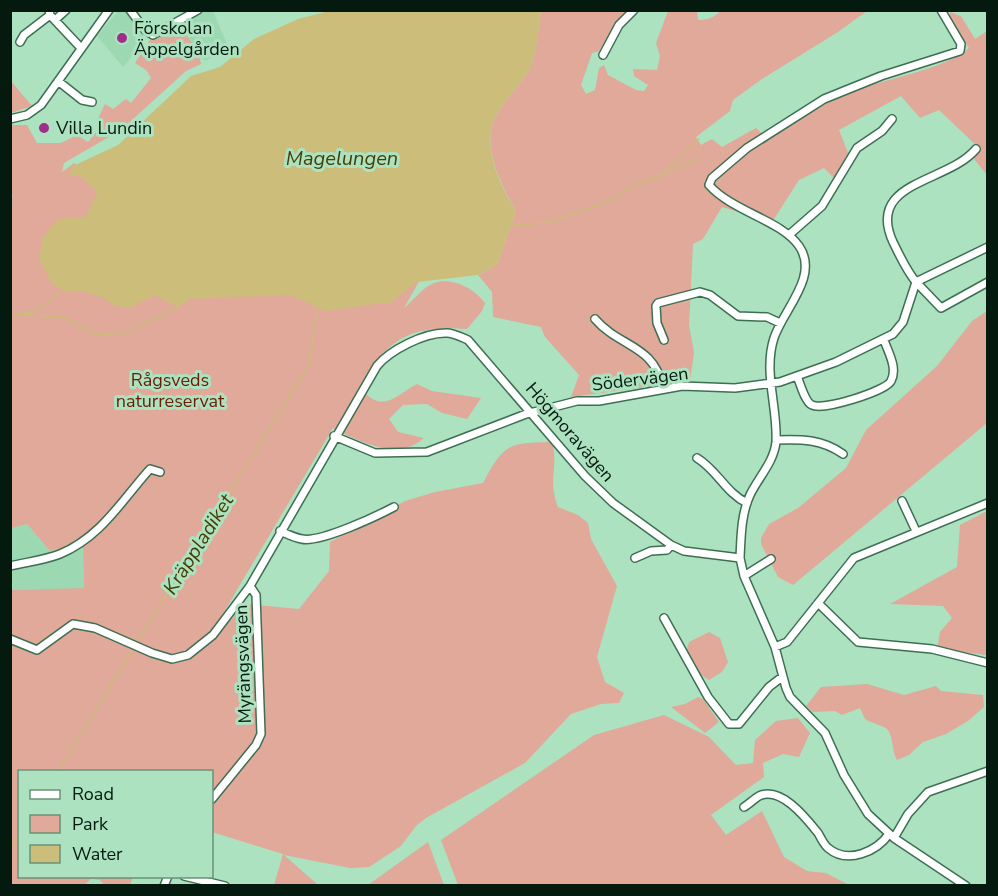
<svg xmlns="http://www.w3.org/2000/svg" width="998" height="896" viewBox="0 0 998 896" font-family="'Nunito Sans',sans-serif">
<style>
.built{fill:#9cd9b3}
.green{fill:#e0a999}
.water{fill:#ccbd7b}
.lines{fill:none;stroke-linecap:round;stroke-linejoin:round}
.stream{stroke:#ccbd7b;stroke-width:1.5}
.minor-casing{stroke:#3d6f52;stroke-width:10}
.minor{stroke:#fff;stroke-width:7}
.poi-dot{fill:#9f2d89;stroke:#ace2c0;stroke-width:2}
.labels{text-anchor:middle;stroke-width:6;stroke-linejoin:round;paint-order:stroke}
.poi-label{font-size:18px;fill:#051a0f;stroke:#ace2c0;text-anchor:start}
.street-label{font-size:18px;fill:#051a0f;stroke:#ace2c0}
.park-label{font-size:18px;fill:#6c1c02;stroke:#ace2c0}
.water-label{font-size:20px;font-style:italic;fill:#483d05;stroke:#ace2c0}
</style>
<rect width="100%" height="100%" fill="#ace2c0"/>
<path class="built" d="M118,11L127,12L146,39L123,67L97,36Z
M204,11H213L227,44L221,52L206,61L200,57L180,26Z
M27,524L50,551L83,547L84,589L11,590L10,528Z"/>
<path class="green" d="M541,11H629L616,23L599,51L592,53L581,85L586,94L595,90L599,68L604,65L608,75L636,90L644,91L648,85L634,76L633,69L657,70L660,56L656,43L668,11H697L698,20C707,20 714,18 720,11H867L838,32L762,79L733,100L730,111L696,137L701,145L712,139L722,147L756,128L769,140C795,123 820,105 848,93C879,80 948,69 969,48L950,20V12L961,16L975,39L987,31V175L974,159L979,148L939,110L920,118L901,96L839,130L848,153L834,178L824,168L799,180L772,222L722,207L703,239L693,244L689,325L694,352L690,381L571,397L579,375L545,337L541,327L493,317L492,292L478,275L497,265L516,211C502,188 482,147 494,119C502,101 520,87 529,70C537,52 538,30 541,11Z
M182,29L199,53L201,64L186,71L121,130L64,163L62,172L74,163L158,231L425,271L404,308C413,301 423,287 434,283C452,277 474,288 485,303L482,311L467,329C411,325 387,338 360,387C382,415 393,397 417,384L432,391L481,398L467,419L442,413L427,404L403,405L389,419L398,432L424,438C398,462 359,441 333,428L215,627L221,630L246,604L299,609L329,571L330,542L405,501L435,492L483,483C504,443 509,443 552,442C559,467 547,478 558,507L578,515L588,523L591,539L617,586L597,657L605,682L624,693L619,703L601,704L571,714L525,763L426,818L416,826L401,846L369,867L350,868L284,855L318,885H274L283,854L212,832V772H20V876L133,877L130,885H104L100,880L91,879L84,885H11V590L84,588L83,547L76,539L67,547L50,551L27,524L11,528L10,200L13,196L10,194V125H27L37,143H61L77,135L88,142L100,127L98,119L105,104L113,109L126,99L131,103L151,78L146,70L135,63L150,40L157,39L169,32L171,36Z
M11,81L32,106L11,113Z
M987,311V423L793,585L778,577L761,544V538L769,524L798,508L846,468L866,430L937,366L972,321Z
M987,511V655L937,649L940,632L952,618L943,606L890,604L957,567L960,525Z
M709,632L720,638L728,662L722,672L709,680L700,674L685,656L689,642Z
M867,684L904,695L936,686L941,691L983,695L984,707L968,721L946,734L923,742L909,755L897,760C891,751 894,736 887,729C882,725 871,723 865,719L860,708L842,715L835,711L813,712L806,706L821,687Z
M698,697L703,699L719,722L705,733L671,707L685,704Z
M664,715L709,737L736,765L753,763L755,740L776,721L798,718L810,733L799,757L783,754L763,763L764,777L711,815L726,835L762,811L784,857L807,871L826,873L849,885H458L441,840L594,735Z
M428,842L444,885H368Z"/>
<path class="water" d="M329,11H541C538,30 537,52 529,70C520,87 502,101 494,119C482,147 501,188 516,211L497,265L478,275L417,282L387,305L381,303L326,311L290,295L190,299L178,307L155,295L129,308L115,306L104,298L85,292H67L52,284L39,260L43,237L58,219L85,217L97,194L96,191L83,178L69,174L73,166L118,145L191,76L220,67L254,39L298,19Z"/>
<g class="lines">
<path class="stream" d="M665,171L699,139
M511,225L548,223L611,200L627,189L698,159
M10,314C28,318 51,302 62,289
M21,314L62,317L96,334L110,335L131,331L178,307
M136,643L310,363L317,308
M58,772L134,647
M10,849L20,834"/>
<defs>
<path id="minor" d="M49,10L50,15L81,48
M130,10L145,30L153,35L198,10
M55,20L66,10
M20,42L24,35L50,15
M603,55L619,25L634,10
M58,81L82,100L92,102
M10,119L27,115L41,105L109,10
M790,234L822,206L857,148L882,131L892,119
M988,247L916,282L941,308L988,282
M595,319C620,348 654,344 663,388
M664,340L657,323L656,306L658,303L700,292L710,295L738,316L767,317L780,323
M797,376C800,383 805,402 812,405C823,411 886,391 891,381C898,368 888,352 884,340
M334,436L375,453L427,452L526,414L577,401H599L682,386L735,388L780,382L836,362L893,334L903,322L916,282C906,270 900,256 893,242C865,181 948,183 976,149
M776,440C801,439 822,439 843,454
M697,458C717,470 726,493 747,503
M902,501L916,531
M280,531C287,534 295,538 302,539C320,543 377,516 394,507
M635,558L651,551L667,550L671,545
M740,558C741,538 741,514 750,495C758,478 774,462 776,442C778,408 763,372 774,338C783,310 820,276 799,246C781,220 733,212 709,185L712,178L747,148L824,99L881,76L960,51L961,44L941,10
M10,566C27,562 45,560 60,554C101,537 122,500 150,469L160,472
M744,576L771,559
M818,603L858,642L932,649L988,663
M664,618L708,697L729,724H739L769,687L782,677
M10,639L37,650L73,624L95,628L152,653L172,659L188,655L213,635L250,586L377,366C390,350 424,333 445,333C452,332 461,337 468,340L585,476L613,503L671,545L684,551L740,558L744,576L775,647L786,688L790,697L825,733L844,775L868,814L894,838L966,886
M775,647L787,642L854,558L988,503
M212,799L256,745L261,734L256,595L250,586
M744,807C749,804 754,799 759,796C781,786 806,818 818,833C821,838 824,845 828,848C848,865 877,851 889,834
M894,838L908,814L928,792L988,771
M184,876L225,886
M164,886L168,876"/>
</defs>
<use href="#minor" class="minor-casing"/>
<use href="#minor" class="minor"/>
</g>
<g class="poi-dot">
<circle cx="122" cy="38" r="6"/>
<circle cx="44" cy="128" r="6"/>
</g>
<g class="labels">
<g class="poi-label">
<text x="134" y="34">Förskolan<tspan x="134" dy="21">Äppelgården</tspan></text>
<text x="56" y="134">Villa Lundin</text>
</g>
<g class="street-label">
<text transform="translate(640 379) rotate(-7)" y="6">Södervägen</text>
<text transform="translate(570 432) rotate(49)" y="6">Högmoravägen</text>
<text transform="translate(243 664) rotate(-92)" y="6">Myrängsvägen</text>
</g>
<g class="park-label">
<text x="170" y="386">Rågsveds<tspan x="170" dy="21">naturreservat</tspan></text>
</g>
<g class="water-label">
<text x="342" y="165">Magelungen</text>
<text transform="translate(198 544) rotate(-58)" y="7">Kräppladiket</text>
</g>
</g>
<rect width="998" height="896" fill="none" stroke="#051a0f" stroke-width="24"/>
<rect x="18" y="770" width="195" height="108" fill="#ace2c0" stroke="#699279" stroke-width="1.5"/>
<rect x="30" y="790" width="30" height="9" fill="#ffffff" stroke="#699279" stroke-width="1.5"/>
<text x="72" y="800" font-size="18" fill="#051a0f">Road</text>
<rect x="30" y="815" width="30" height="18" fill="#e0a999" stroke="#699279" stroke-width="1.5"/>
<text x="72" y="830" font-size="18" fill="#051a0f">Park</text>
<rect x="30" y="845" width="30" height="18" fill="#ccbd7b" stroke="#699279" stroke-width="1.5"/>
<text x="72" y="860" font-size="18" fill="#051a0f">Water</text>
</svg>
